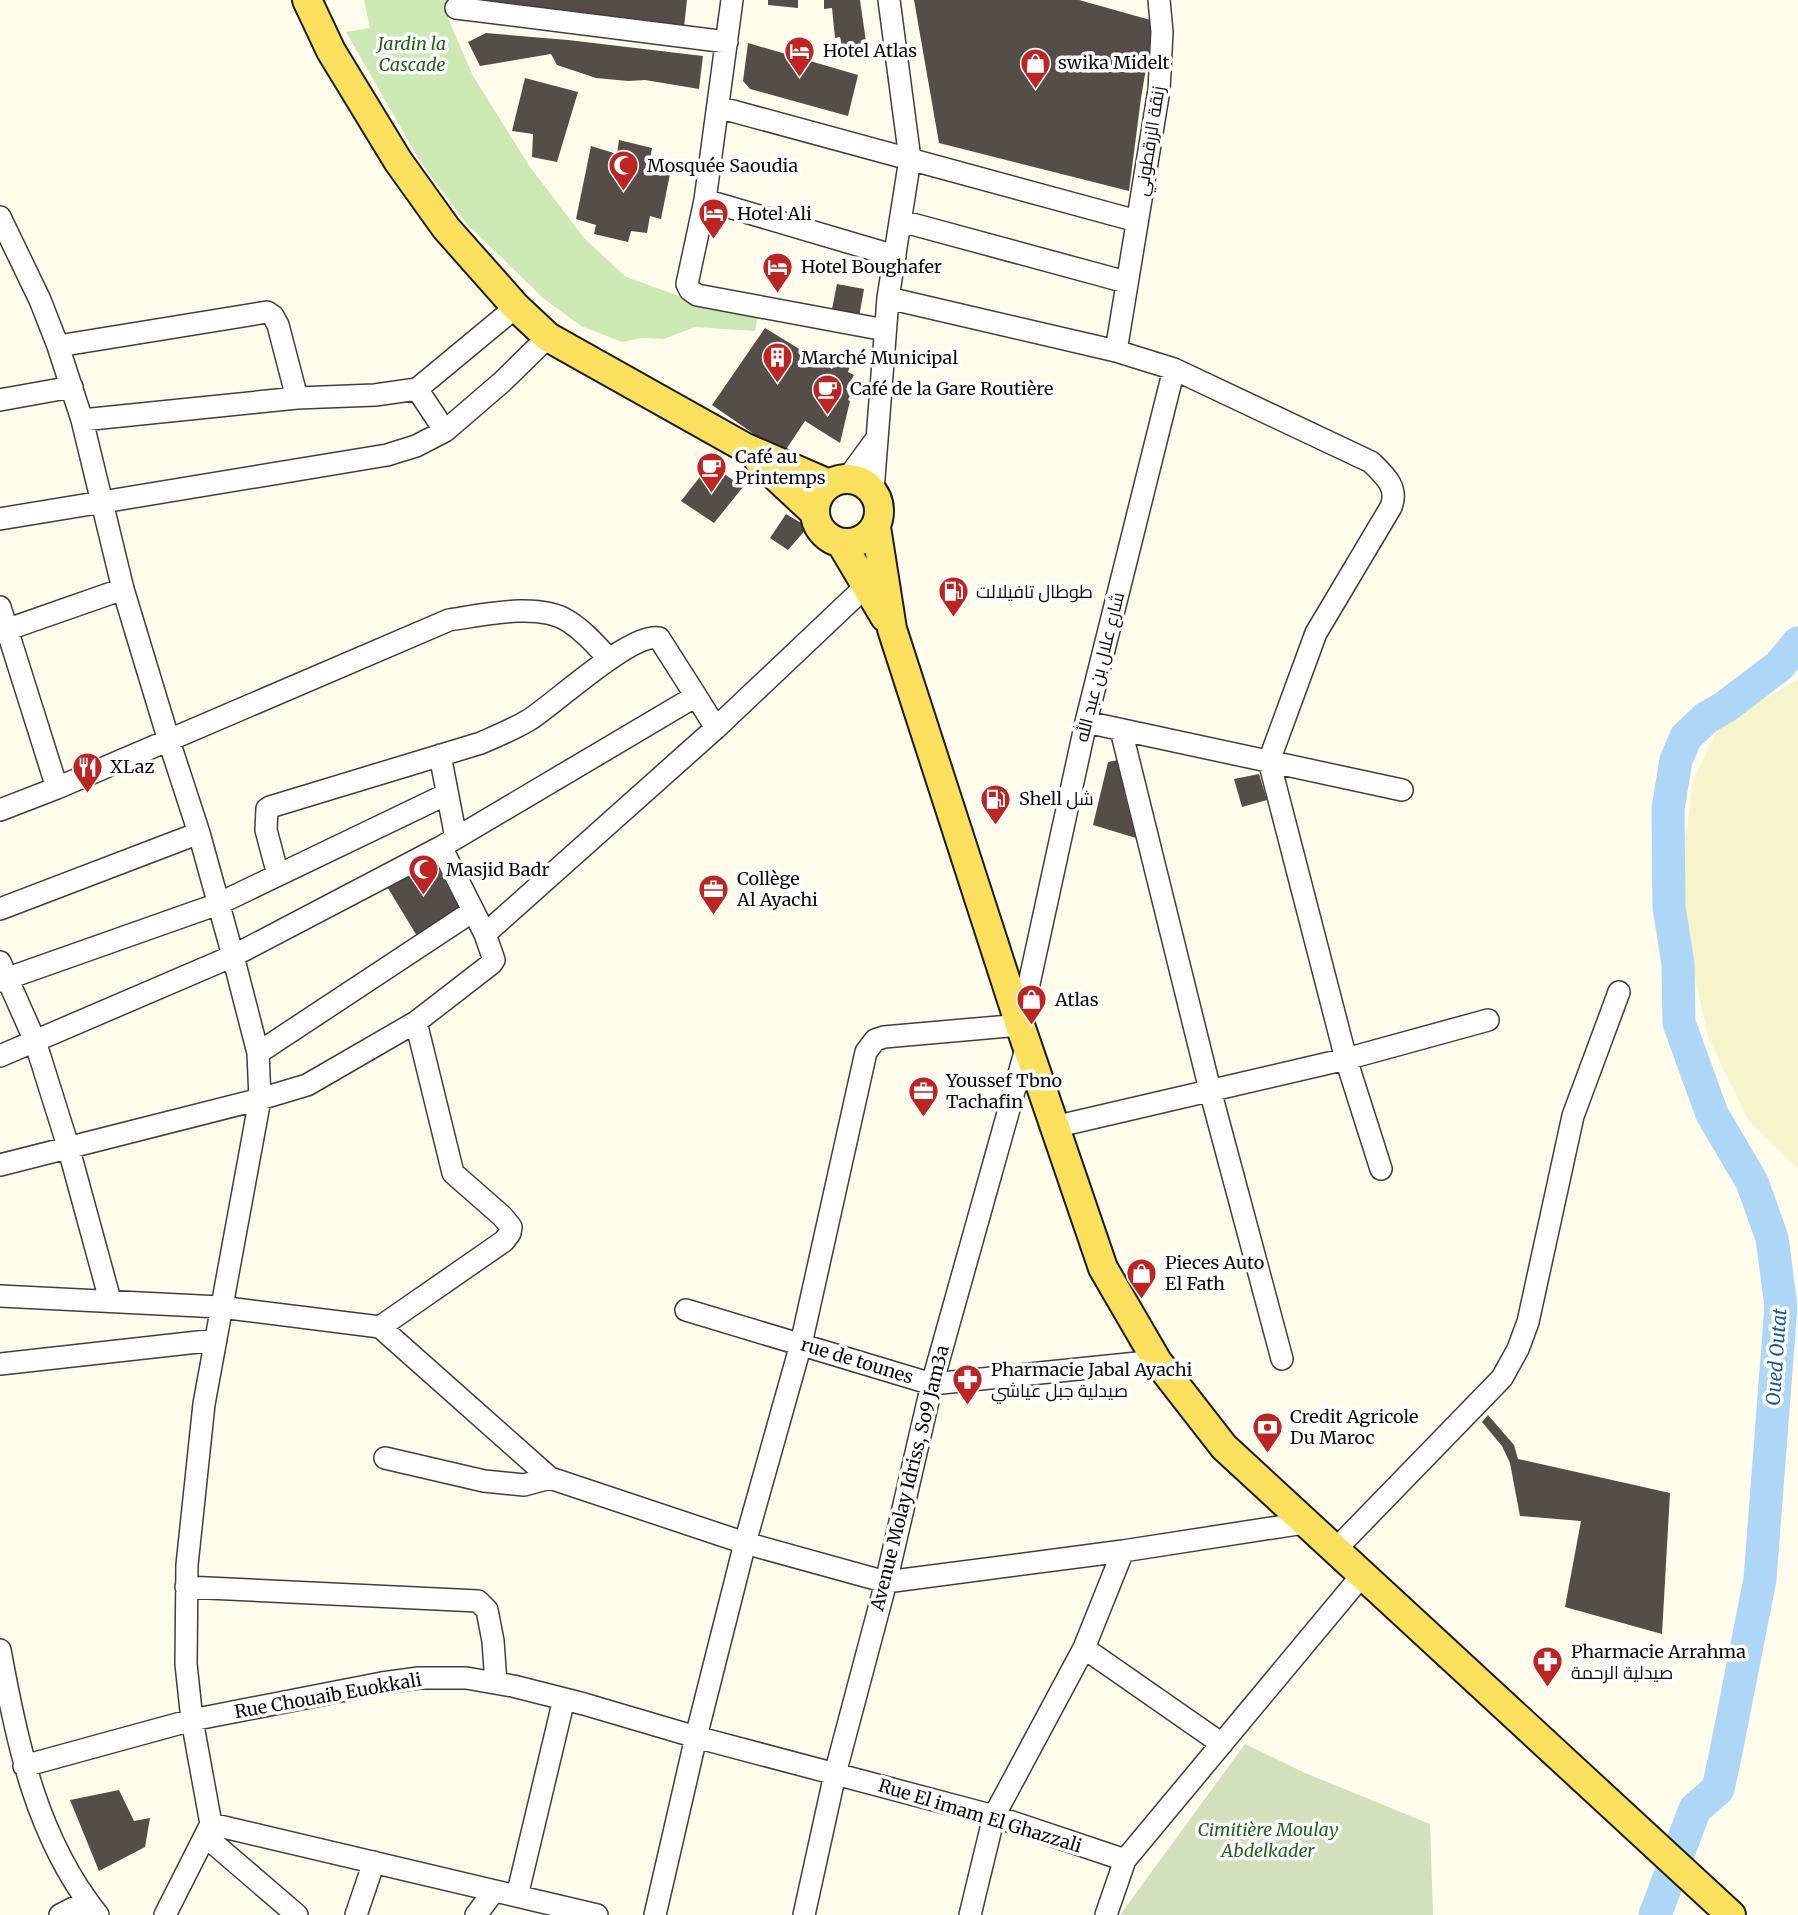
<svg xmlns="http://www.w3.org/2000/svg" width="1798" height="1915" viewBox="0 0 1798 1915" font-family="Merriweather,Cairo,serif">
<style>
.farmland{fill:#f5f4cb}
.green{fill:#cce9b4}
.cemetery{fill:#d2e0bc}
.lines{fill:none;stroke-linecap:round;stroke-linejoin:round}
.river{stroke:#aed7f7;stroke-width:33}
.building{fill:#554e48}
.minor-casing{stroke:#3f3f3f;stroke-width:24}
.major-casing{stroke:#1d1d1d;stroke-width:32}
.minor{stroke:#fff;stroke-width:21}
.major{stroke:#fbe05e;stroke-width:28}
.labels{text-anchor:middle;stroke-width:7;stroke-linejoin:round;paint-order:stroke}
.park-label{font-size:18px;font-style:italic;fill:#25641b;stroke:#fff}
.poi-label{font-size:18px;fill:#0c0c0c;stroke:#fff;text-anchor:start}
.street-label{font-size:18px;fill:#0c0c0c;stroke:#fff}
.water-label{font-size:19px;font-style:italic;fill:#13589f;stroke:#fff}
</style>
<rect width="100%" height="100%" fill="#fffceb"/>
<path class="farmland" d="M1798,679V1169L1748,1120L1708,1037L1678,899L1693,781L1719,727Z"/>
<path class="green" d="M364,0H448V18L473,76L530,167L584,238L626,277L707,306L758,315L755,331L695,327L664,339L642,338L622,342L581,326L543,298L467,224L421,163L346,32L370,28Z"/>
<path class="cemetery" d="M1245,1744L1305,1773L1430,1824L1433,1915H1120Z"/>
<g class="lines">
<path class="river" d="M1655,1915L1695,1809L1718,1789L1726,1752L1760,1579L1781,1306L1772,1238L1752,1182L1712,1114L1679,1023L1678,964L1669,907L1668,809L1676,760L1686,737L1706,718L1725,707L1779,666L1798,643"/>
</g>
<path class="building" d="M471,0H687L684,27Z
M768,0H798V8L768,5Z
M824,0H860L868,56L845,59L840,37L835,38L832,8L824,9Z
M914,0H1079L1154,21L1141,98L1129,191L939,143Z
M486,33L568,40L703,56L699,89L645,80L628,81L596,78L557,65L551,54L480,66L468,42Z
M748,43L858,75L848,116L750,89L743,81Z
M525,78L578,92L557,162L532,157L533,134L512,131Z
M619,140L652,148L650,159L662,161L661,167L671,169L661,219L650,216L647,233L631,231L628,242L594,234L596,225L576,219L591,146L617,154Z
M837,284L864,289L859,317L832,309Z
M765,328L832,369L843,352L853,356L848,372L854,375L846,389L851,393L848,400L850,401L840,443L805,421L783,454L712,405Z
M710,464L743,487L714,523L681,501Z
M786,514L808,527L788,550L770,538Z
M1118,760L1128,790L1124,792L1136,838L1093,825L1108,762Z
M1259,774L1267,800L1242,807L1234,779Z
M434,860L459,908L417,936L386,885Z
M1488,1415L1514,1445L1518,1459L1670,1493L1662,1634L1565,1607L1581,1521L1520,1516L1510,1463L1502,1446L1482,1422Z
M119,1790L134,1821L150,1818L145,1847L99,1871L70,1800Z"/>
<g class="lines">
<defs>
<path id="minor" d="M732,0L705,200L687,284L690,290L697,295L885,330
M456,8L727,42
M718,107L1137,221
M705,200L895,256
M0,217L40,300L58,346L82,420L123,589L169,741L199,833L233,956L258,1053L260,1099L204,1404L187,1565L186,1664L192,1720L211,1824L165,1915
M901,221L1126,282
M58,346L267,312L273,316L278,325L297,398
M1116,351L1159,90L1162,32L1159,0
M417,389L445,431
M0,400L72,387
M82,420L297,398L375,395L417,389L516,307
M847,479L877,438
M873,491L888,298L910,159L889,0
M0,519L387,455L416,446L445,431L502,382L548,337
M0,607L57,788
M0,632L123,589
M1086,722L1402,790
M1121,730L1210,1090L1282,1359
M440,755L456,838
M0,810L57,788L449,620C482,615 539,602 568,621C584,631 596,645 609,659
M278,875L266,830L267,809L270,807L481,743C497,736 514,729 529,720C556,703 631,632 659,638L696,696
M0,909L199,833
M485,934L716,728L866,586
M0,962L35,1041L68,1146L110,1300
M0,981L218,904L447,794
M258,1053L473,911
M0,1056L233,956L441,847L696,696L716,728
M1054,1127L1346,1059L1269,761L1316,633L1391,507C1399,487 1384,475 1371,462L1174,369
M0,1165L260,1099L307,1085L416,1022L491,964L494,960L485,934L441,847
M1381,1169L1346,1059L1488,1020
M0,1296L220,1307L380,1327L550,1478L745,1543L886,1582L1123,1551L1304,1523
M686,1310L932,1384L1157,1361
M380,1327L504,1241L510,1233L511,1227L502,1216L453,1173L416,1022
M0,1364L216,1340
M385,1458L484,1481L524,1485L550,1478
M1336,1549L1502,1378L1518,1349L1528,1322L1573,1116L1619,992
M186,1587L478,1601L487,1610L493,1641L496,1683
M1084,1648L1222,1744
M0,1650C17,1744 37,1839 98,1915
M24,1766L192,1720L382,1683L419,1678H466L513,1686L584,1704L696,1737L994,1816L1125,1860
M211,1824L597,1915
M205,1836L297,1915
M517,1896L564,1699
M60,1915L87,1901
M356,1915L374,1862
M476,1915L494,1891
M655,1915L696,1737L745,1543L801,1344L866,1052L875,1040L884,1037L1020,1025L1086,722L1174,369L1116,351L888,298
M804,1915L835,1774L886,1582L932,1384L1027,1045
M970,1915L994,1816L1084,1648L1123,1551
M1106,1915L1125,1860L1363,1574"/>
<path id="major" d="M307,0L331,51L398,161L446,228L516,307L548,337L744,447L829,484
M759,461L814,512
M815 511a32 32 0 1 1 64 0a32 32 0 1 1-64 0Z
M876,527L892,629L1020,1025L1103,1268L1157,1361L1224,1447L1731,1915
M841,543L885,617"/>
</defs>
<use href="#minor" class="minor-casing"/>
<use href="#major" class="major-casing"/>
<use href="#minor" class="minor"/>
<use href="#major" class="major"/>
</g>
<defs>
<symbol id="hotel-pin" viewBox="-11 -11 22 30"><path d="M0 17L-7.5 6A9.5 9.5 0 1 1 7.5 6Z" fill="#be2522" stroke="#fff"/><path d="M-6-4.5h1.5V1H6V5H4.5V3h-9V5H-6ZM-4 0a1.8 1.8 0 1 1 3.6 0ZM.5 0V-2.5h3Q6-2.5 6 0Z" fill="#fff"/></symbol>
<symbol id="shop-pin" viewBox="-11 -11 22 30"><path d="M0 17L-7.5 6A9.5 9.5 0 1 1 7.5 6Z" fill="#be2522" stroke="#fff"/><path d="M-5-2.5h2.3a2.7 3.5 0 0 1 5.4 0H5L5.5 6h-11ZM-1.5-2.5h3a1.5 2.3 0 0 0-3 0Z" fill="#fff"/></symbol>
<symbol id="mosque-pin" viewBox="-11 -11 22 30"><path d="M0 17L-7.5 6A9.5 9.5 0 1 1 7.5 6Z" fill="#be2522" stroke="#fff"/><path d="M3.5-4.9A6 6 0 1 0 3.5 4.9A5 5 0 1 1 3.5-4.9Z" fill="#fff"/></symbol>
<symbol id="building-pin" viewBox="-11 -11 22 30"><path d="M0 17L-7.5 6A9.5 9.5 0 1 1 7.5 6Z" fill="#be2522" stroke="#fff"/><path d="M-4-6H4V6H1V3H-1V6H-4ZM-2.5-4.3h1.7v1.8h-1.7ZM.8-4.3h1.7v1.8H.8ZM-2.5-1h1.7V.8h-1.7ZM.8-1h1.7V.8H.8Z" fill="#fff"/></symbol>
<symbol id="cafe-pin" viewBox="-11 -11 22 30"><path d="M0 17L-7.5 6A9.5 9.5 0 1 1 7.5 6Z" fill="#be2522" stroke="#fff"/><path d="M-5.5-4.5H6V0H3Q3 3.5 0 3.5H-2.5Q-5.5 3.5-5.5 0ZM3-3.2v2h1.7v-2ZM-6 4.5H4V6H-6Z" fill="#fff"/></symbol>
<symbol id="fuel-pin" viewBox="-11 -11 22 30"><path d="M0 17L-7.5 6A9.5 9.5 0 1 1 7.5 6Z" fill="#be2522" stroke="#fff"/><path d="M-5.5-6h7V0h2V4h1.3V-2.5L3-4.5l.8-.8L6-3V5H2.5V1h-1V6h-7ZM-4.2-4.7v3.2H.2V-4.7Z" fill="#fff"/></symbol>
<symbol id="restaurant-pin" viewBox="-11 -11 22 30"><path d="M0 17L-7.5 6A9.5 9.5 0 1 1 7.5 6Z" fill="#be2522" stroke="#fff"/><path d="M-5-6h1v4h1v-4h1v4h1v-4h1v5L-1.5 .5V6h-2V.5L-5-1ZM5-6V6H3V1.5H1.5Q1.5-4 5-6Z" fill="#fff"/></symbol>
<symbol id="office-pin" viewBox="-11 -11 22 30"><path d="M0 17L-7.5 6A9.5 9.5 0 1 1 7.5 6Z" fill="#be2522" stroke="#fff"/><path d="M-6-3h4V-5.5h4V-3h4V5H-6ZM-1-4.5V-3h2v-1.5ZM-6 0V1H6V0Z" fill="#fff"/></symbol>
<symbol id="pharmacy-pin" viewBox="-11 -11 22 30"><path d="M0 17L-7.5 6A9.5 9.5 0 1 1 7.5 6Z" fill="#be2522" stroke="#fff"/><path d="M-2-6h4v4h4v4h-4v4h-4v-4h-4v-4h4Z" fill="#fff"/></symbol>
<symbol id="bank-pin" viewBox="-11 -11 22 30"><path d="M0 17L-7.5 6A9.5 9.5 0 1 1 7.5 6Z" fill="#be2522" stroke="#fff"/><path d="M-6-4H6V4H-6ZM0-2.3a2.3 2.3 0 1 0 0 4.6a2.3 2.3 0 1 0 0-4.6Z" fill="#fff"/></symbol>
</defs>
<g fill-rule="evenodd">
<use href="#hotel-pin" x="782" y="34" width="35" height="47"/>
<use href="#shop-pin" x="1018" y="46" width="35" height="47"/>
<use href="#mosque-pin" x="606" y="148" width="35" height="47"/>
<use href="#hotel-pin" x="696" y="196" width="35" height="47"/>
<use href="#hotel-pin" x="760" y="250" width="35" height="47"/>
<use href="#building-pin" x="760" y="340" width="35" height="47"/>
<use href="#cafe-pin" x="810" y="372" width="35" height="47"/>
<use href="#cafe-pin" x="694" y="450" width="35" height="47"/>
<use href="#fuel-pin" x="936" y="574" width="35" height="47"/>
<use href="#restaurant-pin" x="70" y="750" width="35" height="47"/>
<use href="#fuel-pin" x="978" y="782" width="35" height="47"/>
<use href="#mosque-pin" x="406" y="852" width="35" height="47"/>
<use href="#office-pin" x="696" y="872" width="35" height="47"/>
<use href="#shop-pin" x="1014" y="982" width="35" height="47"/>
<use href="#office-pin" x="906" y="1074" width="35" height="47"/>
<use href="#shop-pin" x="1124" y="1256" width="35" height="47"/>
<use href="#pharmacy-pin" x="950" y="1362" width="35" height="47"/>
<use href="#bank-pin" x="1250" y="1410" width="35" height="47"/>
<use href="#pharmacy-pin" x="1530" y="1644" width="35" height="47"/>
</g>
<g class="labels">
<g class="park-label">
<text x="412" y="50">Jardin la<tspan x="412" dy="21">Cascade</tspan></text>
<text x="1268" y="1836">Cimitière Moulay<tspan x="1268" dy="21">Abdelkader</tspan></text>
</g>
<g class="poi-label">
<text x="823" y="57">Hotel Atlas</text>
<text x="1058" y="69">swika Midelt</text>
<text x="647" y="172">Mosquée Saoudia</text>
<text x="737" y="220">Hotel Ali</text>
<text x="801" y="273">Hotel Boughafer</text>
<text x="801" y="364">Marché Municipal</text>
<text x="850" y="395">Café de la Gare Routière</text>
<text x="735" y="463">Café au<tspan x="735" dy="21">Printemps</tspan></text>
<text x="976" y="598">طوطال تافيلالت</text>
<text x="110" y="773">XLaz</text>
<text x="1019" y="805">Shell شل</text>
<text x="446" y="876">Masjid Badr</text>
<text x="737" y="885">Collège<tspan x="737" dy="21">Al Ayachi</tspan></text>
<text x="1055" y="1006">Atlas</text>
<text x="946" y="1087">Youssef Tbno<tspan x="946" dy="21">Tachafin</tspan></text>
<text x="1165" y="1269">Pieces Auto<tspan x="1165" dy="21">El Fath</tspan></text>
<text x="991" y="1376">Pharmacie Jabal Ayachi<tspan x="991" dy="21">صيدلية جبل عياشي</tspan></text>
<text x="1290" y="1423">Credit Agricole<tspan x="1290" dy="21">Du Maroc</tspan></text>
<text x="1571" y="1658">Pharmacie Arrahma<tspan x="1571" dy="21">صيدلية الرحمة</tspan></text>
</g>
<g class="street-label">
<text transform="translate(1150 141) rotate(-81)" y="6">زنقة الزرقطوني</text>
<text transform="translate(1100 667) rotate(-76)" y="6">شارع علال بن عبد الله</text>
<text transform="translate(857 1361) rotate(17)" y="6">rue de tounes</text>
<text transform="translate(910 1478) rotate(-76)" y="6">Avenue Molay Idriss, So9 Jam3a</text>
<text transform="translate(328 1696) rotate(-10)" y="6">Rue Chouaib Euokkali</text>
<text transform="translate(980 1816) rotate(17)" y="6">Rue El imam El Ghazzali</text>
</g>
<g class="water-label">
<text transform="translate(1776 1357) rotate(-86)" y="7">Oued Outat</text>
</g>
</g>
</svg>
